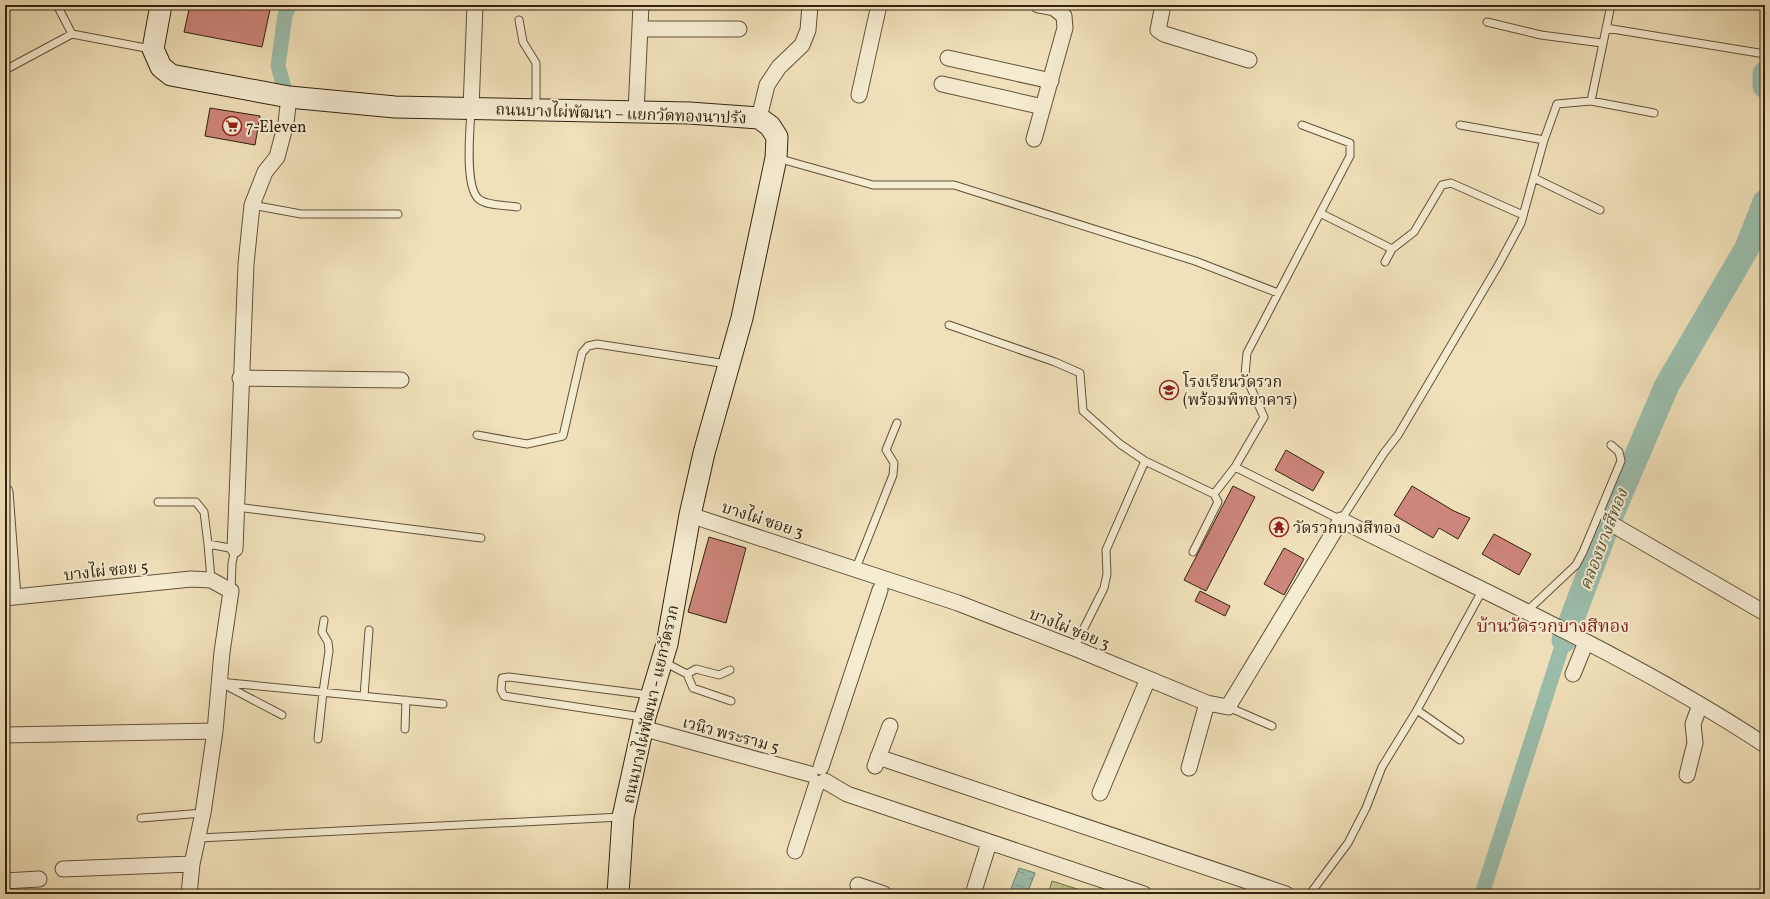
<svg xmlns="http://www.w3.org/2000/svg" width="1770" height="899" viewBox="0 0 1770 899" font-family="Vollkorn,'Noto Serif Thai',serif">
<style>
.park{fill:url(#park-crowns);stroke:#7a724c}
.water{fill:url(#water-ripples);stroke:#71806d}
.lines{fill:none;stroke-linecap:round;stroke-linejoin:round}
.canal{stroke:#9bbead;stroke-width:15}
.river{stroke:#9bbead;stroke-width:25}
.building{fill:#cd867b;stroke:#32230e}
.lane-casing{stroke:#625239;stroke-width:9}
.street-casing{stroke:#625239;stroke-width:17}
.secondary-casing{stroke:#32230e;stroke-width:23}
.lane{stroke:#f6ecd2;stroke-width:7}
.street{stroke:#f6ecd2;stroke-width:15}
.secondary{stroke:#f6ecd2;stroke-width:21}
.labels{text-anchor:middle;stroke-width:4;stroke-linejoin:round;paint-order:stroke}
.street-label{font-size:16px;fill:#32230e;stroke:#f6ecd2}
.poi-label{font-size:16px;fill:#32230e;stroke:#f6ecd2;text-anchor:start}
.water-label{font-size:17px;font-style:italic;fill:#52523e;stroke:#f6ecd2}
.quarter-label{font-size:18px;fill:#7a1f14;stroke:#f6ecd2}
</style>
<defs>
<pattern id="park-crowns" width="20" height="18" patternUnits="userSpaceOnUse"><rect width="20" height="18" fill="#c2c18a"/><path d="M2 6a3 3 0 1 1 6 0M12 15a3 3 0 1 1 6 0" fill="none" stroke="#a7a676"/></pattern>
<pattern id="water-ripples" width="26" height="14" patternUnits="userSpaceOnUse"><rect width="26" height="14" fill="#9bbead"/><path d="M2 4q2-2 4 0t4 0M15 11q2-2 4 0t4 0" fill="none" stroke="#7f9a8b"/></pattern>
</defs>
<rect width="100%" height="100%" fill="#f1e1ba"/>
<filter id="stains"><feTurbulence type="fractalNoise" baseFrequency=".005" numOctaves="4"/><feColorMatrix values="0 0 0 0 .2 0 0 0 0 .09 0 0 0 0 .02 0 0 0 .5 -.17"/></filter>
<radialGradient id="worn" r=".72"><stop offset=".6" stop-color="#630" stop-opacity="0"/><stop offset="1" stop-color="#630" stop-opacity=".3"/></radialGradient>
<path class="park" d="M1052,881L1093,894H1048Z"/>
<path class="water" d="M1019,868L1035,873L1027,894H1009Z"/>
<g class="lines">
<path class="canal" d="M284,87L278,66L285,15L290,5
M1482,894L1564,640"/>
<path class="river" d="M1765,74V86
M1564,640L1610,518L1667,385L1747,248L1765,202"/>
</g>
<path class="building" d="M190,5H271L262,47L184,32Z
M210,108L260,116L255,145L205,136Z
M1286,450L1324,472L1313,491L1275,470Z
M1233,486L1255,497L1206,591L1184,580Z
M1412,486L1454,511L1470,518L1458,539L1439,528L1433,538L1394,515Z
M1494,534L1531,554L1519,575L1482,554Z
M709,537L746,548L726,623L688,612Z
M1284,548L1304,559L1284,595L1264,584Z
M1200,591L1230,606L1225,616L1195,601Z"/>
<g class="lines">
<defs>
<path id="lane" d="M57,5L72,34
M519,20L523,42L536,63V107
M1487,22L1541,35L1602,43
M1606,28L1765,54
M5,70L72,34L151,49
M1591,101L1611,5
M471,111C470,130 464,190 480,200C489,206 506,205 517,207
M1302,125L1350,143V156L1247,353L1245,375L1264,417L1235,467L1341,520L1384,453L1398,435L1499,264L1521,223L1544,140L1557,104L1591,101L1654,113
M1460,125L1544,140
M777,158L873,185H954L1195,261L1278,293
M1534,178L1600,210
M252,205L301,214H398
M1320,213L1392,249
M1385,262L1392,249L1414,232L1442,185L1451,183L1523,215
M949,325L1055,362L1080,373L1083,411L1120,444L1145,461L1214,494L1218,502L1193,552
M477,435L527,444L563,436L582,353L588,346L597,344L727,364
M1214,494L1235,467
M158,502H196L204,512L208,544
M236,507L481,538
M856,568L893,475L894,463L886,450L897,423
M211,580L208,544L235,549L232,563L231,591
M1526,612L1576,565L1583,552L1621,461L1619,452L1611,445
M1074,648L1104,588L1107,574L1106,550L1145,461
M664,662L687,674L693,688L731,701
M687,674L696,669L719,675L730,670
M219,682L443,704
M223,684L282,715
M364,696L369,630
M1228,707L1272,726
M642,717L504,696L501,690L502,678L509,677L650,695
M405,729L406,700
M318,739L323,692L329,651L328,642L322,632L324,620
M1460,740L1417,710L1482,591
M141,818L203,813
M199,838L622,817
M1310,894L1348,843L1366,808L1382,767L1417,710"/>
<path id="street" d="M1163,5L1158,30L1164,34L1249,60
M640,29H739
M948,58L1051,81
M942,84L1043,107
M859,95L879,5
M471,108L475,5
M636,112L641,5
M759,118L767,85L779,67L802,45L808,30L810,5
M1034,139L1065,28L1064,16L1054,8L1038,5
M240,378L401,380
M5,492L13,597
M690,515L958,603L1074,648L1207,703L1228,707L1341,520C1482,591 1633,658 1765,745
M1615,526L1765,613
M235,549L246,264L252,205L265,172L277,157L286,123L289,97
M5,598L191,579L211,580L231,591L222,652L215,731L203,813L192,864L189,894
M1573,674L1586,642
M642,728L810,774
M5,735L215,731
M878,757L1286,894
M875,766L890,726
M821,767L880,590
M1189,768L1207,703
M1687,775L1695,743L1693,724L1700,705
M825,781L847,794L1144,894
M1100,793L1148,679
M795,851L817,783
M63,869L192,864
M5,881L39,879
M858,885L884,894
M973,894L989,843"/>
<path id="secondary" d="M161,5L153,49L161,67L171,75L289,97L395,107L689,113L759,118L770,126L777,137L776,158L742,318L704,453L690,515L667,644L645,717L623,817L618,894"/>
</defs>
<use href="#lane" class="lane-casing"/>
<use href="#street" class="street-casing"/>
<use href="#secondary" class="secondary-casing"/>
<use href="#lane" class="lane"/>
<use href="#street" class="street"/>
<use href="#secondary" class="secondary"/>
</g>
<defs>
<symbol id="supermarket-ring" viewBox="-11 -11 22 22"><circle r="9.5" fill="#f6ecd2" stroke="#8f2418" stroke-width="1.5"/><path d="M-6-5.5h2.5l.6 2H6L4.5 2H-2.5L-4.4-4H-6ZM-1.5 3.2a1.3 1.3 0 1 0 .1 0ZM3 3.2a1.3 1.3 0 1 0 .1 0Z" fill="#8f2418"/></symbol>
<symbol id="school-ring" viewBox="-11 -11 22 22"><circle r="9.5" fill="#f6ecd2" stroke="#8f2418" stroke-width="1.5"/><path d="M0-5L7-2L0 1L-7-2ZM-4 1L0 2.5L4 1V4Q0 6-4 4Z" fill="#8f2418"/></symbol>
<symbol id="temple-ring" viewBox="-11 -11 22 22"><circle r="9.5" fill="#f6ecd2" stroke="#8f2418" stroke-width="1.5"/><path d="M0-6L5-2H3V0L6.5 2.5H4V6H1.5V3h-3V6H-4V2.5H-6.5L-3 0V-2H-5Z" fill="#8f2418"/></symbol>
</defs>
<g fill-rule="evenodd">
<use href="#supermarket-ring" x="221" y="115" width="22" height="22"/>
<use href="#school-ring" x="1158" y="379" width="22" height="22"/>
<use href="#temple-ring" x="1268" y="516" width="22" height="22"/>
</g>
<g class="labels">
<g class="street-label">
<text transform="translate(621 113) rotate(2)" y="6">ถนนบางไผ่พัฒนา – แยกวัดทองนาปรัง</text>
<text transform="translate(763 519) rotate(18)" y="6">บางไผ่ ซอย 3</text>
<text transform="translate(106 570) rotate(-6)" y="6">บางไผ่ ซอย 5</text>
<text transform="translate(1070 628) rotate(22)" y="6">บางไผ่ ซอย 3</text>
<text transform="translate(650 704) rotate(-77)" y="6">ถนนบางไผ่พัฒนา - แยกวัดรวก</text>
<text transform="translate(731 734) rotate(15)" y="6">เวนิว พระราม 5</text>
</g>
<g class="poi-label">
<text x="246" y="132">7-Eleven</text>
<text x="1183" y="387">โรงเรียนวัดรวก<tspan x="1183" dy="18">(พร้อมพิทยาคาร)</tspan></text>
<text x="1293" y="533">วัดรวกบางสีทอง</text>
</g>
<g class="water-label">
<text transform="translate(1603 539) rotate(-69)" y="6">คลองบางสีทอง</text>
</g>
<g class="quarter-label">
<text x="1553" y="632">บ้านวัดรวกบางสีทอง</text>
</g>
</g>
<rect width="1770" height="899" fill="none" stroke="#f1e1ba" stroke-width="20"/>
<rect x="6" y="6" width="1758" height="887" fill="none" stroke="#32230e" stroke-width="2"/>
<rect x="10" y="10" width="1750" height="879" fill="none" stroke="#32230e"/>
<rect width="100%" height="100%" filter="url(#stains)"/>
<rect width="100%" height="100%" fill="url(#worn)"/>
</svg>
